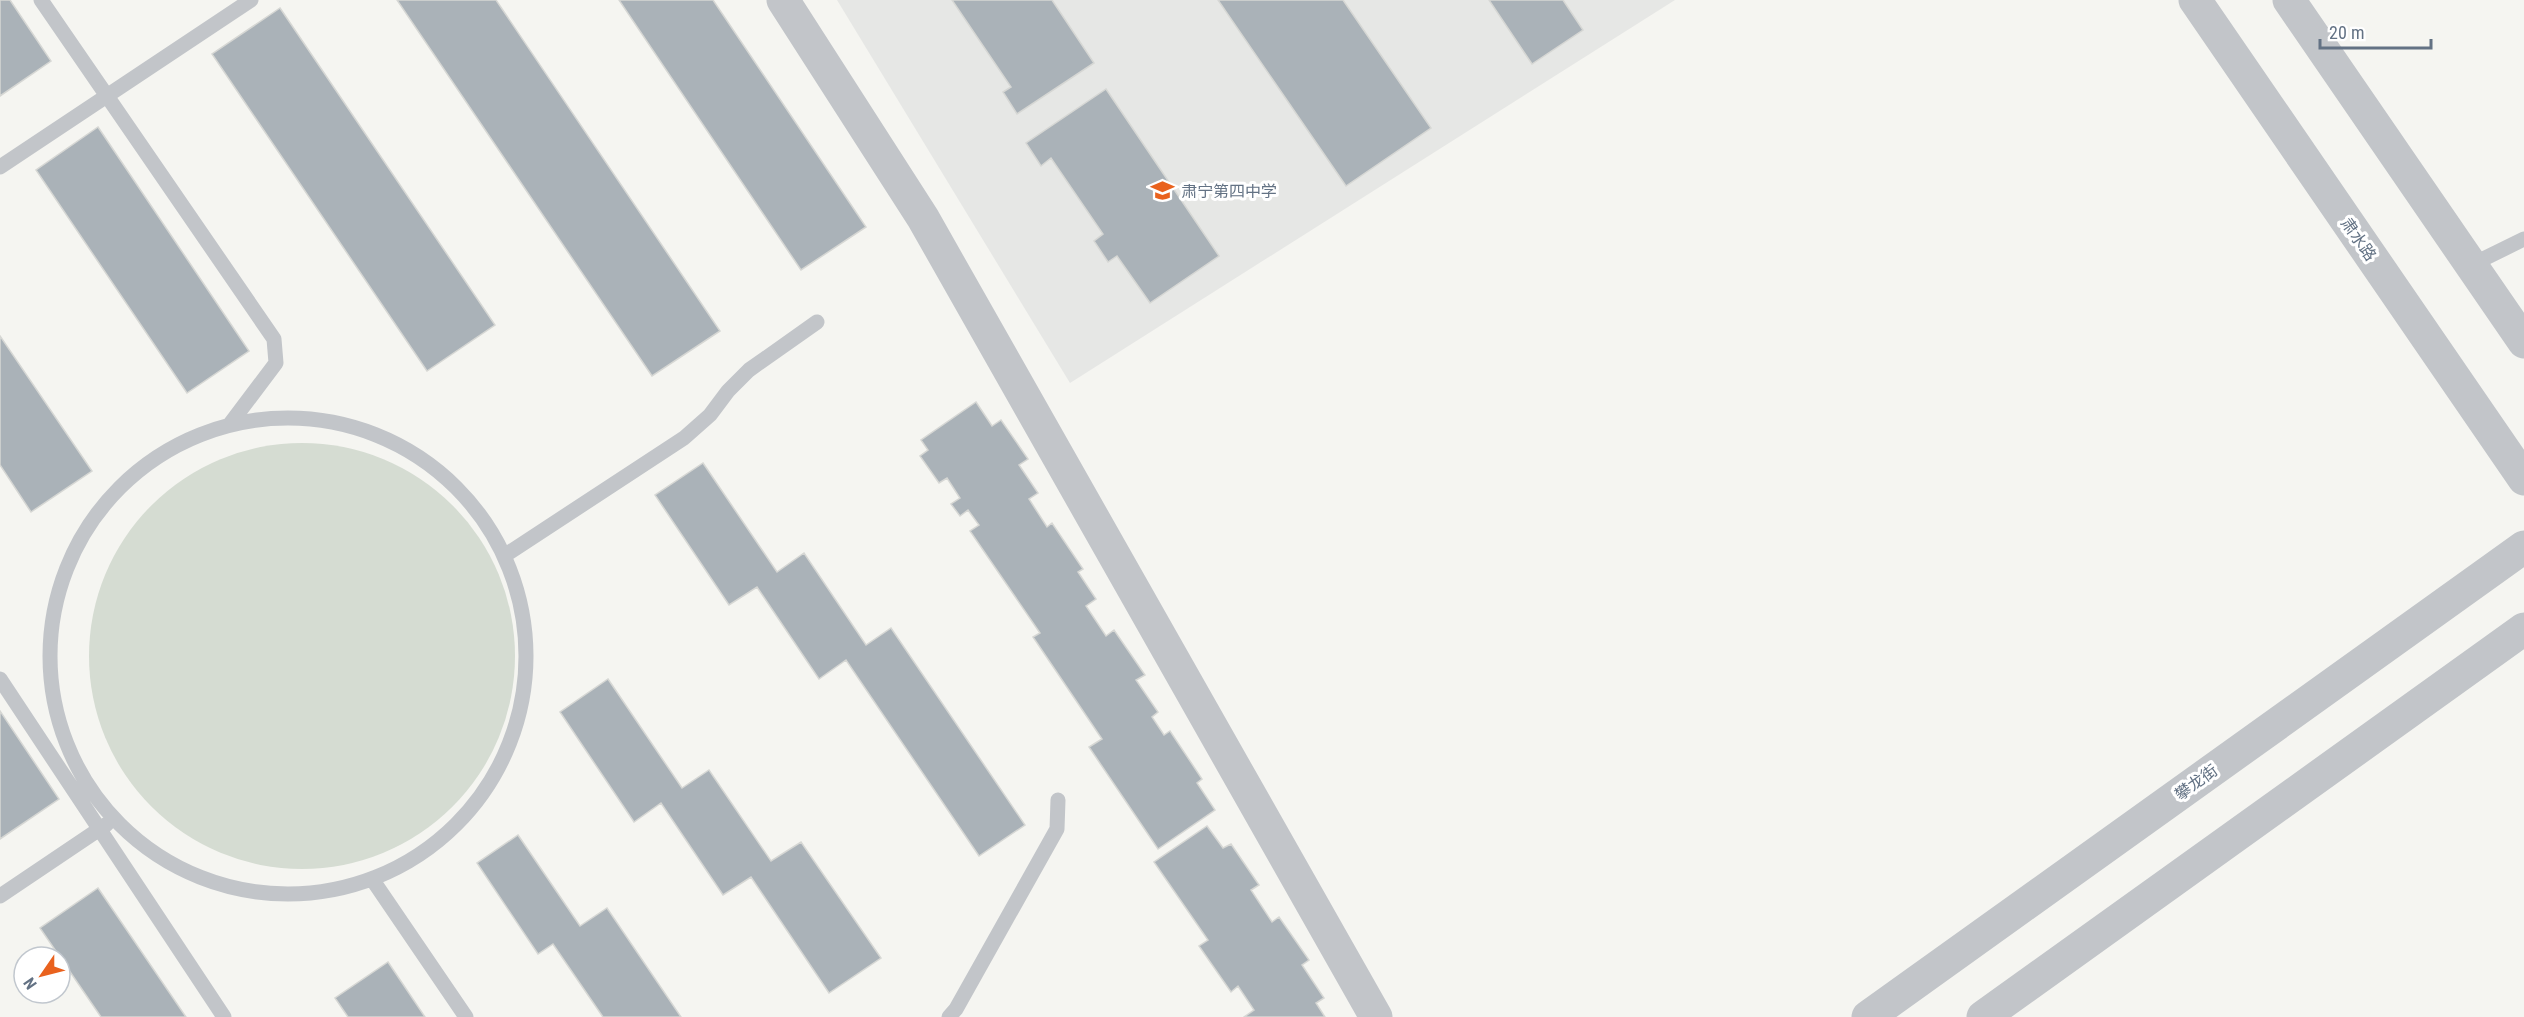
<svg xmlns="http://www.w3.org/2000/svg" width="2524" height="1017" viewBox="0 0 2524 1017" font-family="'Roboto Condensed','Noto Sans SC',sans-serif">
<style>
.built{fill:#e6e7e5}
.green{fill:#d5dcd2}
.building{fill:#aab2b8;stroke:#d6d7d4;stroke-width:1.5}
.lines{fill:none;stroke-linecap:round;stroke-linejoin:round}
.service{stroke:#c2c5c9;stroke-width:15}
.tertiary{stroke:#c2c5c9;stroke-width:33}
.labels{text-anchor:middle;stroke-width:6;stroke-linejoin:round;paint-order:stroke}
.poi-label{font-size:16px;fill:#637284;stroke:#fff;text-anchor:start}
.street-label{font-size:16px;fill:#637284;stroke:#fff}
</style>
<rect width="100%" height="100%" fill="#f5f5f1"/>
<path class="built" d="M837,0H1675L1070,383Z"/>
<path class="green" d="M89 656a213 213 0 1 1 426 0a213 213 0 1 1-426 0Z"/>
<path class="building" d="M0,0H10L51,61L0,96Z
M397,0H496L720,331L652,376Z
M619,0H713L866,227L801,270Z
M952,0H1052L1094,63L1017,114L1003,92L1011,87Z
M1218,0H1343L1431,128L1346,186Z
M1489,0H1563L1583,30L1532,64Z
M280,8L495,325L427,371L212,54Z
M1106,89L1219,256L1150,303L1117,256L1108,262L1094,241L1103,234L1051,158L1041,166L1026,143Z
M98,127L249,351L187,393L36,170Z
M0,336L92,471L31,512L0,465Z
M976,402L992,426L1001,420L1028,459L1019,465L1038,493L1029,499L1047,527L1052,523L1083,569L1078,572L1096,599L1086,606L1106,636L1114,630L1145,675L1136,680L1158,712L1152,717L1164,735L1170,731L1202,779L1197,783L1215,810L1158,849L1089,747L1102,739L1033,637L1040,633L970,531L979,525L968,510L960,516L951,504L960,498L947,478L939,483L920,456L928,450L921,440Z
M703,463L777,572L804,553L866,645L891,628L1025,825L979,856L846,660L819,679L757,587L729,605L655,495Z
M608,679L682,788L709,770L771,861L801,842L881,958L829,993L751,877L723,895L661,803L634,822L560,712Z
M0,711L59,799L0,839Z
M1207,826L1223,848L1231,844L1259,885L1251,890L1272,922L1279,917L1309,960L1302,965L1324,998L1316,1003L1325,1017H1244L1254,1010L1238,986L1231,992L1199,946L1208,940L1154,862Z
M518,835L580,926L607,908L681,1017H603L553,944L538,954L477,863Z
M98,888L186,1017H101L40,928Z
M388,962L425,1017H348L335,998Z"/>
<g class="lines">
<path class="service" d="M41,0L274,339L276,363L230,424
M0,167L251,0
M2471,265L2524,239
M50 656a238 238 0 1 1 476 0a238 238 0 1 1-476 0Z
M504,556L684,438L710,415L728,391L749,370L817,322
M0,679L224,1017
M372,879L466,1017
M0,896L107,824
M949,1017L956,1009L1057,829L1058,800"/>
<path class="tertiary" d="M783,0L923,218L1376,1017
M2195,0L2524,479
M2289,0L2524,342
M1868,1017L2524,547
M1983,1017L2524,629"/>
</g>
<defs>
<symbol id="school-bare" viewBox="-9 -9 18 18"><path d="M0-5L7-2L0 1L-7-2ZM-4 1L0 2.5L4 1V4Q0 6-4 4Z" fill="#e9621e" stroke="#fff" stroke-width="2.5" paint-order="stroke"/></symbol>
</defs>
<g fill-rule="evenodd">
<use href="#school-bare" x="1146" y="174" width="33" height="33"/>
</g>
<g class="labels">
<g class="poi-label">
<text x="1181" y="197">肃宁第四中学</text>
</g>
<g class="street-label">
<text transform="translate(2359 239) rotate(55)" y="6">肃水路</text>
<text transform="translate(2196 782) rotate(-36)" y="6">攀龙街</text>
</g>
</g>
<g transform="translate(42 975) rotate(235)"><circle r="28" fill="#ffffff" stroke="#c1c7ce" stroke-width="1.5"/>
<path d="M0-4.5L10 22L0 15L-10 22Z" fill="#e9621e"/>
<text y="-9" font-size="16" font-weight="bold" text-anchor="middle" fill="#637284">N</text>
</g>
<path d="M2320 39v9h111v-9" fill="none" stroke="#637284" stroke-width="3"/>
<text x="2329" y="39" font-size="18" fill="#637284" stroke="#ffffff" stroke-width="4.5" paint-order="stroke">20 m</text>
</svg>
